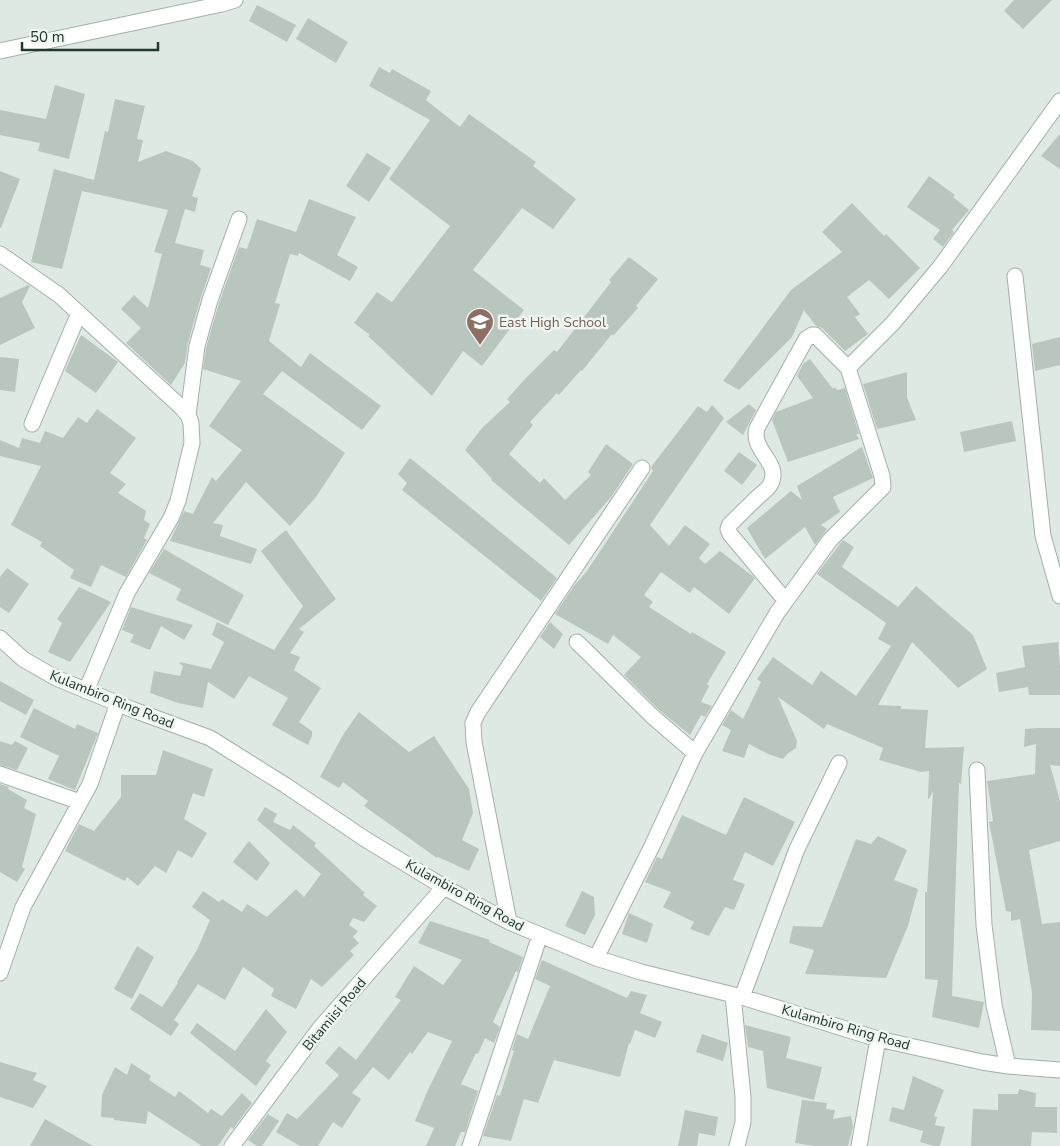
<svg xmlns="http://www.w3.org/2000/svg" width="1060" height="1146" viewBox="0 0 1060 1146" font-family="'Nunito Sans',sans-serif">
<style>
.building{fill:#b8c6be}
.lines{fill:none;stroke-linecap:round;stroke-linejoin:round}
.minor-casing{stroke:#a2b0a9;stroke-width:17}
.minor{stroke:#fff;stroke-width:15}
.labels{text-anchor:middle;stroke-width:5;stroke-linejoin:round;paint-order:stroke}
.education-label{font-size:14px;fill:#785e54;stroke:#eff6f1;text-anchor:start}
.street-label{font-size:14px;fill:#21382e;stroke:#eff6f1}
</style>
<rect width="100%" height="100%" fill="#dfe9e3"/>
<path class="building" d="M1014,0H1052L1023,29L1004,11Z
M257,5L296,25L287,42L249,21Z
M308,18L348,42L336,63L296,39Z
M379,67L390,73L392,69L431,91L426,100L460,127L469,114L536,162L533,166L576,199L553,229L522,208L473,270L524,310L482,366L463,351L432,396L368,336L370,335L354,323L377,292L392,302L450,226L389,179L430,120L369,86Z
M55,85L85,94L69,159L38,151L40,143L0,135V110L46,119Z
M115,99L145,106L137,139L143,140L138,162L166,151L193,161L201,169L192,196L198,198L195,212L185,209L175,243L204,250L200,265L211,268L201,297L188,343L185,363L171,385L126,343L141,328L121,309L134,295L148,308L162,254L154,252L168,210L82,191L62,269L31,262L54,169L94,180L105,131L108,132Z
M1060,134V169L1041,156Z
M367,153L391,168L369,202L346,186Z
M0,171L20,179L1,228H0Z
M929,176L955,195L953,197L969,210L952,230L954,232L943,247L933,239L940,230L907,207Z
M309,199L356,217L337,255L358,267L350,281L299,253L298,256L290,254L275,303L280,304L269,341L301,367L310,353L381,406L362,430L282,371L263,394L345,453L316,497L290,526L246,482L213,523L223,525L220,536L257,549L251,564L170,541L184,511L193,514L212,477L216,481L242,450L209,426L241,381L203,369L206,348L219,303L239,247L247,249L257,219L296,232Z
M852,203L884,236L886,234L920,268L889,299L869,280L847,297L860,314L855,317L868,334L845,351L822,328L816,326L804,310L792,337L739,390L723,381L791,290L842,252L822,232Z
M629,257L658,279L636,306L638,308L613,336L612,334L582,371L581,370L559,395L557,393L530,422L533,425L509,454L540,483L544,478L565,500L591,475L588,472L606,444L633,464L611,497L569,545L491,480L492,479L465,450L482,428L510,402L507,399L524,380L554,350L557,352L611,282L609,280Z
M28,285L30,286L22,302L35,328L0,345V298Z
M81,335L118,362L96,393L65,371Z
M1060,337V365L1035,371L1032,344Z
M0,357L19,359L15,392L0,390Z
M810,359L833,389L835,387L837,390L845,388L859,434H856L859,439L788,462L772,420L776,412L813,398L797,376L803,364Z
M907,372V397L916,420L877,429L863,384Z
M749,404L756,410L743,435L726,422Z
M712,405L724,418L650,525L669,546L685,525L710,544L699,558L705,564L720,551L755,578L729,614L694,587L690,593L661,572L644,595L653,602L649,607L691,634L692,632L726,652L707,684L709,686L701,702L712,706L705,717L701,715L690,735L658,709L624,675L641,657L613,635L608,644L555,614L574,586L587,571L653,471L651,467L698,406L707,412Z
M97,409L136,438L110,473L126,484L118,493L146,511L144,520L150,524L144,538L147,540L126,577L101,565L91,587L70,578L74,570L40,546L42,542L11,525L41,466L0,456V440L19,448L22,438L40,443L45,431L63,438L78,417L87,423Z
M1012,421L1016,441L964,452L960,432Z
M862,447L873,478L833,497L840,512L821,525L827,529L815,545L805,527L765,559L747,528L791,491L802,500L797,486Z
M739,452L757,465L742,485L724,471Z
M410,458L557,578L541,601L402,490L407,483L398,474Z
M286,530L336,599L299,629L304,632L290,653L300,657L294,670L321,688L299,722L312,731V736L308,745L272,725L288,698L249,676L234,699L208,682L203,708L178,703L150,693L154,671L180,676L183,666L179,663L180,662L211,669L224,642L212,635L217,622L274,650L303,606L261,551Z
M843,540L854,547L842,567L898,607L916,586L973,635L987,669L958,688L912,642L878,705L901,706V709L928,710L925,748L964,747L961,784L959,783L952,996L984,1002L979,1028L932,1017L938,980L925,979V892H927L933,791L929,799H928L929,771L921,772L879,760L883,748L827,724L824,729L778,697L797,741L796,748L787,754L783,759L768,754L749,744L744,758L722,751L731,730L722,725L731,710L743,719L761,682L757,679L773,657L812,685L821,671L856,696L891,646L878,639L886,623L817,574Z
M164,549L244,595L228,625L176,600L181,589L149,573Z
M7,568L29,584L9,613L0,607V577Z
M79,587L111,602L70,662L48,652L62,623L57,619Z
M131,607L147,612L193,625L184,640L161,626L150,650L130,642L134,635L122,630Z
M550,622L563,634L554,649L540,637Z
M1058,642L1060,666V695H1029L1028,687L999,692L996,673L1025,667L1022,646Z
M0,681L34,700L26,715L0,701Z
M34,708L75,729L77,724L98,733L75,790L48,779L59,756L20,737Z
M359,712L409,752L434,736L469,789L473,813L462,840L479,849L469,871L438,857L437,858L364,806L368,801L343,782L339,788L320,777L343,735Z
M1036,728H1060V766L1050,765L1060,801V841L1029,850L1042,924L1060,922V1031L1031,1030L1032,993L1020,919L1011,921V912L1006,911L989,822L993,821L987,781L1035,774L1036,744L1024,747L1025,729Z
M0,741L12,745L15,741L28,748L17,770L0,765Z
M163,750L213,769L204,797L193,793L184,819L207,833L192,858L178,850L166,873L155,866L138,886L127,877L125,881L65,851L79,824L94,831L121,797V775H156Z
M0,784L9,787L8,789L27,800L24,808L36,814L22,867L25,869L17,882L0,872Z
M744,797L795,822L773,866L745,852L733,880L745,884L734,910L725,907L709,936L690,929L694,922L663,907L671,892L645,882L657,857L662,859L682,815L726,835Z
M265,807L277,814L273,822L290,830L293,825L316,843L314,846L365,893L363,895L377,906L364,922L353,918L349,925L358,931L353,937L359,943L350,951L354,955L322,987L311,979L296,1009L271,996L274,989L243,967L225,1000L198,984L174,1020L179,1024L171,1036L130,1009L140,993L162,1007L178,983L177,982L197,950L210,920L192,907L203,891L219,902L222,899L242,912L247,904L267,917L296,889L304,897L321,874L257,820Z
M878,836L907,850L894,880L918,889L908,926L886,978L805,974L814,950L789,943L793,926L822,927L856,839L871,844Z
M249,841L270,863L257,881L233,862Z
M582,891L594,897L595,915L585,935L565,926Z
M629,913L653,924L647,943L622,934Z
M430,921L490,940L489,942L523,957L518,972L516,971L493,1022L500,1027L494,1043L485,1038L478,1054L476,1053L461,1084L478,1091L465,1132H461L455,1146H426L434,1128L415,1121L427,1092L452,1041L428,1032L412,1054L410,1052L389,1080L373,1067L352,1093L361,1099L342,1128L333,1122L318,1146H300L276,1132L287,1113L297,1119L339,1075L325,1063L339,1046L356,1060L401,1000L395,997L414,966L443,985L462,960L418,943Z
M137,946L154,957L132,999L114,989Z
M542,960L627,998L631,991L647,995L640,1013L662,1022L655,1038L635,1030L630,1044L629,1043L620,1077L554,1060L538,1103L524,1099L511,1141L483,1136L497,1095L500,1096L514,1051L512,1050L517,1034L528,1039L550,986L535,979Z
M266,1009L287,1032L270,1055L266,1061L271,1065L256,1086L190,1033L197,1023L235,1051Z
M745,1025L791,1037L786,1058L822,1067L814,1100L767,1088L763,1051L748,1047Z
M702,1034L728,1043L723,1061L696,1052Z
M0,1062L37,1073L33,1080L47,1086L33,1108L0,1097Z
M131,1063L151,1076L149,1080L175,1097L179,1091L208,1113L211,1109L222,1116L242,1093L252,1103L233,1129L231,1127L218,1146H202L148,1111L146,1124L114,1120V1118L101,1117L102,1095L115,1067L127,1075Z
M913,1076L944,1090L934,1116L937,1117L935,1125L945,1127L940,1146H934L920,1142L923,1131L889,1121L892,1107L904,1110Z
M1019,1089L1036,1093L1035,1107H1057V1133L1032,1132L1031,1146H971L973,1109L998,1110V1094H1018Z
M802,1100L827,1103L826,1109L835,1110L833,1119L851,1116L853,1127L848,1146H815L795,1143Z
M685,1110L718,1117L715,1136L699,1133L697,1146H678Z
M268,1114L279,1121L262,1146H257L248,1140Z
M45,1119L93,1146H30Z"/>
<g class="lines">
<defs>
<path id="minor" d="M0,51L222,4L235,0
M0,254L59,295L181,407L188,415L191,423L192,443L178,501L171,518L127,593L86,691
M1015,276L1043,536L1060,596
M848,368L893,323L940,267L1060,101
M188,415L197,346L210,300L239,219
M32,424L79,313
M0,638L23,659L56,678L131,709L210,738L285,785L365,839L444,887L509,922L596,958L641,972L742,997L878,1039L982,1062L1008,1066L1060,1070
M577,642L652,716L695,753
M977,770L984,925L994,1005L1008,1066
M0,774L80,802
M509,922L474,742L473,723L478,712L642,468
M596,958L652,846L695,753L777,613L830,540L883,487L882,476L848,368L815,335H812L806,339L757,428C750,451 783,463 770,485C768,489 762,493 759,496C749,505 740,515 730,524L728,529L730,534L785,600
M0,973L23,907L90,784L118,703
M733,995L743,1097V1122L737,1146
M742,997L797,849L839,763
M232,1146L320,1028L444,887
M470,1146L540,935
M859,1146L878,1039"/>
</defs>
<use href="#minor" class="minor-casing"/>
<use href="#minor" class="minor"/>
</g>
<defs>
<symbol id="school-pin" viewBox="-11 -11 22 30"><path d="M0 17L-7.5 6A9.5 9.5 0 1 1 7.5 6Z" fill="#8d6e63" stroke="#eff6f1"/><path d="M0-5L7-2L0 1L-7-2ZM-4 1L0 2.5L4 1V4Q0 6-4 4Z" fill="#fff"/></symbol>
</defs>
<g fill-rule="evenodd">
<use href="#school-pin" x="464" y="306" width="32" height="43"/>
</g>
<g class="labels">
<g class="education-label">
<text x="499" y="327">East High School</text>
</g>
<g class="street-label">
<text transform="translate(112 699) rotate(22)" y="5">Kulambiro Ring Road</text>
<text transform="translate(465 895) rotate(29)" y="5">Kulambiro Ring Road</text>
<text transform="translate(334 1014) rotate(-50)" y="5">Bitamiisi Road</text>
<text transform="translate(846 1027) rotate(16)" y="5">Kulambiro Ring Road</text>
</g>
</g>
<path d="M22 42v8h136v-8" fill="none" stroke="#21382e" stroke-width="2.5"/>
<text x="30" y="42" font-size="15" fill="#21382e" stroke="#eff6f1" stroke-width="4" paint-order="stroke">50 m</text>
</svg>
